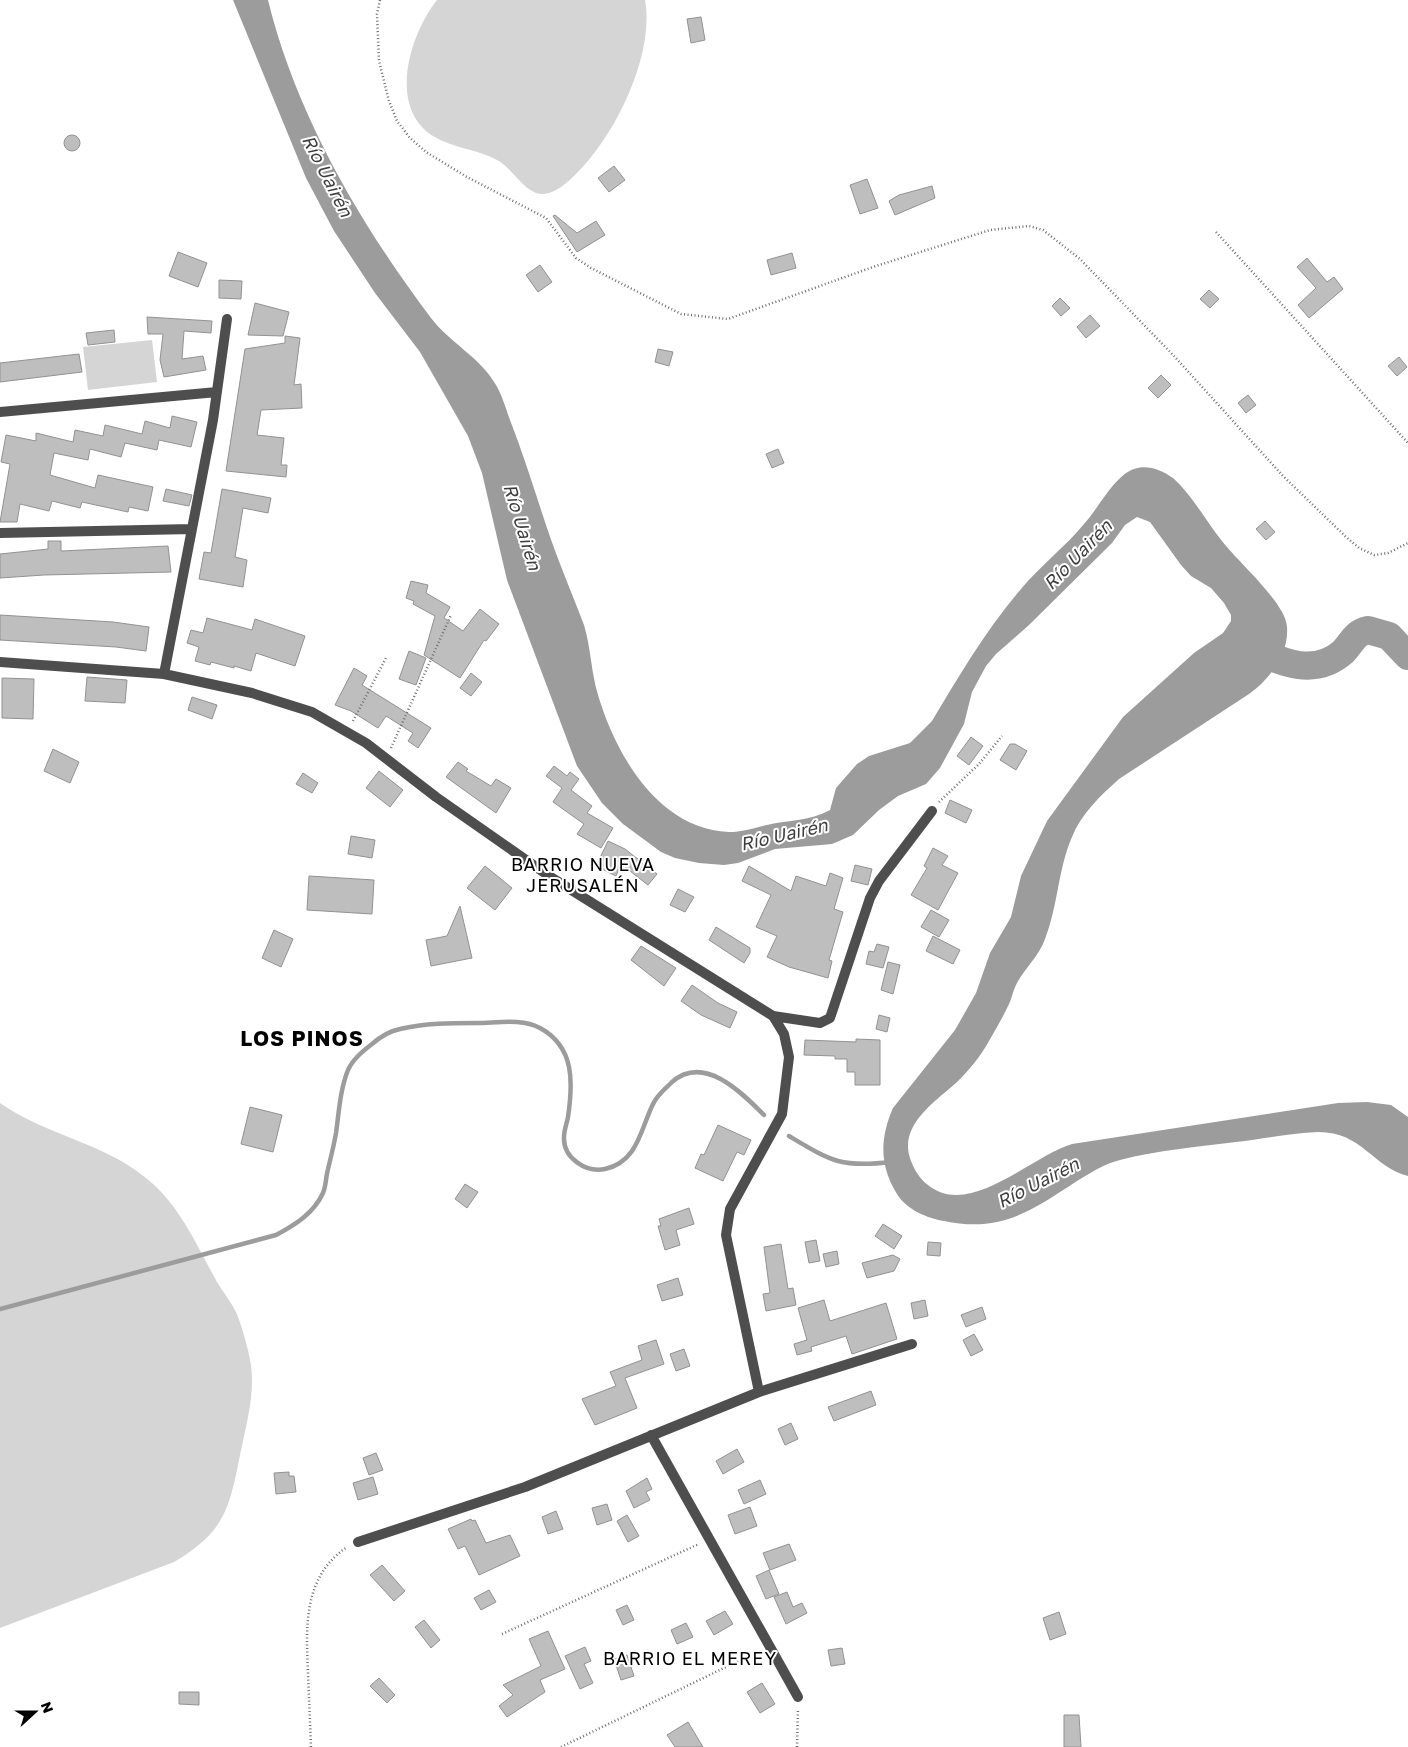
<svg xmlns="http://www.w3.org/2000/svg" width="1408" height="1747" viewBox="0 0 1408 1747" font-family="'Golos Text',sans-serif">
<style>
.green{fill:#d5d5d5}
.water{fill:#9c9c9c}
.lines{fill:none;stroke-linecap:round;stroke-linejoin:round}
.stream{stroke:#9c9c9c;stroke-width:4.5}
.river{stroke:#9c9c9c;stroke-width:28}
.building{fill:#bebebe;stroke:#929292}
.path{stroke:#707070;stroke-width:2.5;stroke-dasharray:1 2.5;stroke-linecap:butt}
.street{stroke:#4e4e4e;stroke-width:10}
.labels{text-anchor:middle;stroke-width:4;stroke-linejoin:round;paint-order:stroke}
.water-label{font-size:18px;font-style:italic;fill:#3d3d3d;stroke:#fff}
.neighbourhood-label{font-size:18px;letter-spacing:1px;fill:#000;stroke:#fff}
.district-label{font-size:21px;font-weight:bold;letter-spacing:1px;fill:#000;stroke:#fff}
</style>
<rect width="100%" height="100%" fill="#fff"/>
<path class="green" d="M437,0H645C655,55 615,136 576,174C568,182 556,193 544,194C525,195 513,168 497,160C477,149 452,148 433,136C387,107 410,34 437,0Z
M152,340L157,382L88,390L83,347Z
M0,1103C48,1137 109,1143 153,1184C182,1210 198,1248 217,1282C223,1292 232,1303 237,1314C243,1330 248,1348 251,1365C255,1395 246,1426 240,1455C229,1511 224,1532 174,1562L0,1628Z"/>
<path class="water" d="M233,0H268C296,115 361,225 431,318C450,343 480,357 496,385C502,395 506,409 510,420C524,456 535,492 547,528C558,561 572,593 584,625C591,648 591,672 598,695C616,755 658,829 729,832C742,832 754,828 767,825C788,820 811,821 830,810L836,788L857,764L869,756L910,743L932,721C959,676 986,630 1021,589C1040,566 1065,547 1084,524C1098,509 1115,475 1134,469C1147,464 1162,470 1173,478C1192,495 1206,521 1222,541C1237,561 1286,603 1287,627C1289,654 1270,679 1249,694L1119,779C1101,795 1081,814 1072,837C1058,869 1058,906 1045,939C1039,956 1025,968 1017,983C1013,990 1012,998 1009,1004C1003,1017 996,1029 989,1041C981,1056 969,1070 957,1082C935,1102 897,1126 911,1161C915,1171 920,1179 928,1185C970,1219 1031,1156 1072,1144L1338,1103L1367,1102L1391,1105L1408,1117V1176C1372,1167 1363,1132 1318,1132C1291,1133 1263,1139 1236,1142C1197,1147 1158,1150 1120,1160C1104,1164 1090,1173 1077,1181C1031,1211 1001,1233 944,1221C927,1218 907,1210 897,1194C879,1165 880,1138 893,1108L955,1030L976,993L990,953L1011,917L1021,876L1047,821L1123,717L1194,653L1223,633L1231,621V615L1224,603L1211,588L1191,576L1181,565L1150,522L1137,517L1125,525L1112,543L1029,625L996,654L986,666L972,692L964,724L940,768L926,784L898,796L879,810L853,835L832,844L775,849L738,863L724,865L699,863L675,858L661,852L623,824L602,803L577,766L507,580L482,473L468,436L420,352L375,293L334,231L306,178Z"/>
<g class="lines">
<path class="stream" d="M789,1136C831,1161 841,1168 891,1162
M0,1309L276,1235C295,1225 314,1213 323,1193C326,1186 326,1176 328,1169C331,1157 334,1145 336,1133C339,1112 340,1090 348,1070C353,1059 363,1051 372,1044C380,1037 390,1031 400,1029C425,1023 451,1023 477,1023C496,1023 522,1018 540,1028C575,1047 573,1083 568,1117C567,1123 564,1130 564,1137C563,1158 586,1173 605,1169C638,1162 641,1128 653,1104C657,1095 665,1089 672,1082C704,1054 741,1092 764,1115"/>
<path class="river" d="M1246,646C1278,660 1312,679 1343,652C1352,643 1354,633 1368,630L1389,636L1408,656"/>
</g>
<path class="building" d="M701,17L705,40L691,43L687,19Z
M64 143a8 8 0 1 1 16 0a8 8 0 1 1-16 0Z
M614,166L625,180L609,192L598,178Z
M867,179L878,208L860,214L850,185Z
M932,186L935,198L895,215L889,201L899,195Z
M555,215L577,233L596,221L605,235L577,252L553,216Z
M178,252L207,263L198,287L169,276Z
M792,253L796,268L771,275L767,260Z
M1307,258L1327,282L1334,277L1343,289L1309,318L1298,305L1316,288L1297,267Z
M540,265L552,282L538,292L526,275Z
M219,280L242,281L241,299L219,298Z
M1209,290L1219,299L1210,308L1200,299Z
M1060,298L1070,308L1061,316L1052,306Z
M255,303L289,312L283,336L248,335Z
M1090,315L1100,326L1086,338L1077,327Z
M147,317L212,321L211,333L184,331L182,359L203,356L206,370L164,377L160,360L163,334H148Z
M114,330L115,342L88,345L86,333Z
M285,336L300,338L294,385L301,384L302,408L261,410L257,435L284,438L281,465H287L286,477L226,471L245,349L285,343Z
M658,349L673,352L669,366L655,362Z
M79,354L82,372L0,382V363Z
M1399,357L1407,367L1397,376L1388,366Z
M1161,375L1171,385L1158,398L1148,388Z
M1248,395L1256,405L1246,413L1238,403Z
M172,416L197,422L191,447L159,440L157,450L125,443L121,457L90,449L88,460L54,453L50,475L95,488L98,475L153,487L148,511L129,507L128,512L82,502L80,508L52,501L49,511L20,504L17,522H0L10,464L1,462L6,435L36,441V433L73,442L75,430L103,436L105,425L142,434L145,421L170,428Z
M778,449L784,463L772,468L766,454Z
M166,489L192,495L189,506L163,501Z
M222,489L271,498L268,513L243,508L235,557L247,560L243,587L199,579L204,552L211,553Z
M1265,521L1275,532L1266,540L1256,529Z
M48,541H61V551L168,546L171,572L44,575L0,578V554L48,549Z
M411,581L428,585L426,593L450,607L444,618L463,631L480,609L499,624L486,641L484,640L460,678L424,655L435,616L413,604L414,601L406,598Z
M0,615L113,622L149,627L146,651L116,647L0,640Z
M207,618L252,630L255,619L305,636L295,666L256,653L251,671L234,666V668L211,662L210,665L195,661L199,647L187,643L191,630L203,633Z
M409,651L426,658L416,685L399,679Z
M354,668L367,676L362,685L431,728L418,748L408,741L413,733L386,716L378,728L351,711L335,705Z
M471,673L482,682L471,696L460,688Z
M87,677L127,680L125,703L85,701Z
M2,678L34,679L33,719L2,718Z
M192,697L217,705L212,719L188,710Z
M971,737L983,746L969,765L957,756Z
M1010,744H1015L1027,751L1016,770L1000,760Z
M53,749L79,762L70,783L44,771Z
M458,762L468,769L466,771L491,786L496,779L511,788L496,813L446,777Z
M554,766L567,776L570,772L579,779L571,790L592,806L587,813L613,828L601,848L577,834L584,824L553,802L562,788L546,776Z
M379,771L403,790L390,807L366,788Z
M303,773L318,783L312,793L296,784Z
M950,800L972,810L966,823L945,813Z
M351,836L375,840L372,858L348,854Z
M608,841L625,849L657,874L648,885L621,864L616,876L596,866Z
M933,848L948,856L942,865L958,873L938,910L911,895L927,868L924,866Z
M855,865L872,869L868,885L851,881Z
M485,866L512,888L495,910L467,888Z
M749,866L791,891L796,876L826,886L830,873L843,878L834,909L843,912L829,960L832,961L828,978L789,967L767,957L777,936L756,927L771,895L742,881Z
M309,876L374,880L372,914L307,910Z
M678,889L694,897L685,912L670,905Z
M460,906L472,958L431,966L426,940L447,936Z
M931,910L949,920L939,937L921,927Z
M716,927L750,948V953L744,963L709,940Z
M274,930L293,939L281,967L262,958Z
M933,936L960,950L953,964L926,951Z
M877,944L889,947L883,968L866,964L869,951L874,952Z
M641,946L676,968L664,986L631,960Z
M888,962L900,965L893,994L881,990Z
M692,985L718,1003L737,1012L730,1028L701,1015L681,1001Z
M879,1015L890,1018L887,1032L876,1029Z
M856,1039L880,1040V1085H855V1072H847V1059H835V1056L804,1055L805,1040L856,1042Z
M250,1107L282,1115L273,1152L241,1144Z
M718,1125L751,1140L744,1155L737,1152L723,1181L695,1168L701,1154L704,1155Z
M465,1184L478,1192L467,1208L455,1199Z
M689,1208L694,1224L676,1230L680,1245L665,1250L658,1226H661L659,1219Z
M883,1224L902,1236L894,1249L875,1236Z
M816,1240L820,1261L809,1263L805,1242Z
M928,1242L941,1243L940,1256L927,1255Z
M781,1244L788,1289L793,1288L796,1305L766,1311L763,1294L770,1293L764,1247Z
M837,1251L839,1264L826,1267L823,1254Z
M893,1255L900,1259L894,1271L867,1278L862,1263Z
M678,1278L683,1295L662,1301L657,1285Z
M824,1300L830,1321L886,1303L897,1339L852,1354L846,1336L811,1347L812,1351L797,1355L794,1344L807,1340L798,1308Z
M925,1300L928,1316L914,1319L911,1303Z
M982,1307L986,1319L966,1327L961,1315Z
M974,1334L983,1350L971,1356L963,1340Z
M656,1340L664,1364L625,1378L637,1408L595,1425L582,1399L616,1386L610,1372L642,1360L638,1346Z
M684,1349L690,1366L676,1371L670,1354Z
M871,1391L876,1405L834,1421L828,1407Z
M791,1423L798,1439L785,1445L778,1429Z
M737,1449L744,1462L723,1474L716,1461Z
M376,1453L383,1470L369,1475L363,1458Z
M289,1472V1476H294L296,1492L276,1494L274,1473Z
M373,1477L378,1494L358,1500L353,1483Z
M647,1478L652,1489L646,1492L650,1500L634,1508L626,1491Z
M760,1480L766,1494L744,1504L738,1490Z
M607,1504L612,1520L597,1525L592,1508Z
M750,1507L757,1526L735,1534L728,1515Z
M556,1511L563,1529L548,1534L542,1517Z
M627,1515L639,1536L628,1542L617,1521Z
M471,1519L472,1521L475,1520L486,1543L510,1535L520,1556L479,1575L465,1546L458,1549L448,1529Z
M789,1544L796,1560L770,1570L763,1553Z
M382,1565L405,1591L394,1601L370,1575Z
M769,1570L779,1594L766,1599L756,1576Z
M489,1590L496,1602L481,1610L474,1598Z
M787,1592L793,1607L802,1603L807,1613L786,1624L774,1597Z
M627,1605L634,1620L623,1625L616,1610Z
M725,1611L733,1624L714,1635L706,1621Z
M1059,1612L1066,1634L1050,1640L1043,1618Z
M424,1620L440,1640L431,1648L415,1627Z
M686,1623L693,1637L677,1644L671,1630Z
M548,1631L565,1669L540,1680L545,1692L507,1717L499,1706L513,1695L503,1685L541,1666L529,1639Z
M585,1647L591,1661L584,1664L593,1683L580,1689L565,1656Z
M842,1648L845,1664L831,1666L828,1650Z
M627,1655L634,1676L621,1680L614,1659Z
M379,1678L395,1695L387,1703L370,1686Z
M762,1683L775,1704L760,1713L747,1692Z
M179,1692H199V1705L179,1704Z
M1064,1715H1079L1081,1747H1064Z
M688,1722L703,1747H675L667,1735Z"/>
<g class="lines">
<path class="path" d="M380,0L377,14L379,61L389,101L397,121L410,138L426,152L467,177L546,218L576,258L591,268L681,314L728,319L873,267L990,230L1029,226L1043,230L1080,259L1174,356L1283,476L1346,537L1359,548L1374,555L1388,553L1408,543
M1216,232L1408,443
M353,721L387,656
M391,748L451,615
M939,802L979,764L1002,736
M502,1634L699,1544
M311,1747C310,1722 309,1698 308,1673C306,1626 303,1577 347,1547
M561,1747L759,1651
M797,1747L798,1709"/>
<path class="street" d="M0,412L217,392
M0,533L192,529
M0,662L164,674L252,693L312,712L366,743L436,797L549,876L773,1016L784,1034L789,1057L782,1114L730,1209L726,1235L759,1392
M164,674L213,420L227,319
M773,1016L820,1023L830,1018L870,898L879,881L932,811
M651,1435L798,1697
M358,1542L525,1487L759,1392L912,1344"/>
</g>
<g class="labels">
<g class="water-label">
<text transform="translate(327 176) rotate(63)" y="6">Río Uairén</text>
<text transform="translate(522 527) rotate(73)" y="6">Río Uairén</text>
<text transform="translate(1078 555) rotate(-46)" y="6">Río Uairén</text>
<text transform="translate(784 835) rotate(-13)" y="6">Río Uairén</text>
<text transform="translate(1038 1183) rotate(-27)" y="6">Río Uairén</text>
</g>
<g class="neighbourhood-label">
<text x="583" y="871">BARRIO NUEVA<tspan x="583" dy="21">JERUSALÉN</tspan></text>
<text x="690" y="1665">BARRIO EL MEREY</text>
</g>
<g class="district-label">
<text x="302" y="1046">LOS PINOS</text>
</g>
</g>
<g transform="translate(35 1712) rotate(69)" stroke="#ffffff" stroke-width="4" paint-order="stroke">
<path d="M0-4L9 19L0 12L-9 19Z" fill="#000000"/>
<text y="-8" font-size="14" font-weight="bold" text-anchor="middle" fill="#000000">N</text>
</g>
</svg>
